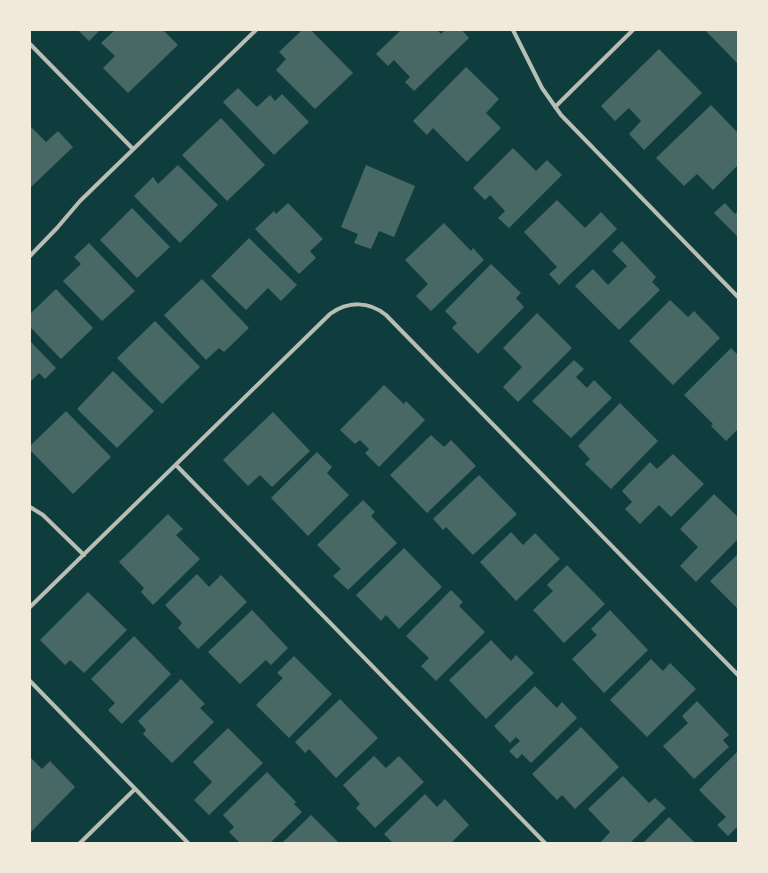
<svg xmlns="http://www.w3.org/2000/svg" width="768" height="873" viewBox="0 0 768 873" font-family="Spectral,serif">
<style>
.building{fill:#486865}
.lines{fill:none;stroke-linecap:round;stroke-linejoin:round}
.minor{stroke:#b8beb3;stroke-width:4}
</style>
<rect width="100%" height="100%" fill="#0f3d3e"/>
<path class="building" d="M78,30H100L89,41Z
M115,30H163L178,45L128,93L103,68L115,56L101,43Z
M302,30H311L353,73L315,109L276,70L286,59L279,52Z
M401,30H437L441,34L445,30H462L469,38L414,91L405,82L410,77L394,60L388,66L376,54Z
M705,30H738V64Z
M659,49L702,93L644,150L629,134L641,121L629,108L615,121L601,106Z
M466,67L499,99L486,113L501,128L467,162L433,128L427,135L413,121Z
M238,88L257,107L270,95L275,101L282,94L309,122L274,155L223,102Z
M711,105L738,133V165L713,190L697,174L684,186L656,158Z
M221,118L265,165L227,201L182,155Z
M30,126L46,142L58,131L73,147L30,188Z
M513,148L536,171L547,160L562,175L509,228L498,218L505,211L490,195L485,200L473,188Z
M178,165L218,205L180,243L134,196L153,177L158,184Z
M366,165L415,186L394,237L379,231L371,249L354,243L358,234L341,227Z
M557,200L585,228L601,212L617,229L559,285L549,274L557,267L524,232Z
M288,203L323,239L310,251L316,258L299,274L255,229L274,211L276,214Z
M725,203L735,214L738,211V237L714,213Z
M132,208L170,247L137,278L100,240Z
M444,223L471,251L473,248L484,260L431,311L416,296L428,284L405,260Z
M249,238L297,285L281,301L268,288L246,310L211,276Z
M622,241L656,277L652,282L660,290L619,330L575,286L593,269L608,285L627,266L612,251Z
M89,243L135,291L102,321L63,281L81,264L74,257Z
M491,264L521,293L516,298L524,307L478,354L452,328L457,323L445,311Z
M202,279L249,328L224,352L219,348L206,360L164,315Z
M56,289L93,328L61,359L30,327V314Z
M670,300L688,317L694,311L720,338L673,385L629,341Z
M537,313L572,348L518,402L503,387L522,367L503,348Z
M155,321L200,367L162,404L117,358Z
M30,341L56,368L45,379L39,373L30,382Z
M731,348L738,355V429L726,441L711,426L713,424L684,395Z
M574,360L584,369L576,377L587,388L594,380L612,398L571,438L532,401Z
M113,371L154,411L117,448L77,409Z
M384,385L404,404L406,401L425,420L379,467L365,453L369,449L360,440L355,444L340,430Z
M620,403L658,441L611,489L585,464L590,459L578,446Z
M66,411L111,457L73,494L30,450V446Z
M273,412L310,451L272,487L260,475L248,486L223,460Z
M431,435L444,447L451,440L476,466L427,513L390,475Z
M317,452L332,467L327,473L349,495L308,536L271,498Z
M673,454L704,484L671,517L659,505L640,524L625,509L632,502L622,491L650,462L657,469Z
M479,475L517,514L473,555L446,527L443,530L433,519Z
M714,494L738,517V539L696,582L680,566L698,547L680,529Z
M363,500L375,512L371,516L397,543L348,590L333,576L341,569L317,545Z
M168,514L183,529L176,535L200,559L153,605L141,592L144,588L119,562Z
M511,532L523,545L535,533L560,559L516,601L480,562Z
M404,548L442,587L399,629L386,615L381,621L356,595Z
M738,554V609L710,581Z
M567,565L605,604L564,643L533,610L553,591L547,585Z
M197,574L209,587L221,575L247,602L198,649L178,628L182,623L165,605Z
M451,590L463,602L459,606L485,632L436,681L421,666L429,658L406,636Z
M88,592L127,630L84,673L70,660L65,665L40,640Z
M252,610L288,648L271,665L266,660L240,684L208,652Z
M610,610L648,650L604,693L572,659L597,635L591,629Z
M134,636L171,674L122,724L108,710L115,703L91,679Z
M491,640L511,661L516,655L534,673L486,719L449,680Z
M294,656L332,694L289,738L256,705L283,678L277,673Z
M651,659L663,671L670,663L696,689L647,737L610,700Z
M181,679L205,704L200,708L214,722L172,763L143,734L146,730L138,721Z
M535,686L557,708L562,702L577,718L531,763L522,754L517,759L509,751L520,741L516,737L510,743L494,726Z
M340,699L378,738L336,778L309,749L305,753L295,742Z
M697,701L729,735L723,740L729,747L694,779L663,746L688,723L682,716Z
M581,727L619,767L575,809L562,795L557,800L532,774Z
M228,728L263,763L209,815L194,800L212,782L193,762Z
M738,751V826L728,836L717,825L726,817L699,790Z
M374,756L386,768L399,756L424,782L375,828L356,808L360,804L343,785Z
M30,757L42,769L50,761L75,787L30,833Z
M267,772L296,802L294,804L302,812L270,843H240L229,832L234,827L223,815Z
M623,776L649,803L655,798L666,808L630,843H600L610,832L588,809Z
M425,794L437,807L445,799L469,825L451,843H393L384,834Z
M311,815L339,843H282Z
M669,817L695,843H643Z"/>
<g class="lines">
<path class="minor" d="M513,30L542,88L561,115L738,297
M30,44L133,149
M555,107L633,30
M30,256L57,228L80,201L256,30
M176,465L545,843
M30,507L43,515L84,555
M30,607L330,314C348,301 369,301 386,315L738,675
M30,681L188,843
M80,843L135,789"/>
</g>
<rect width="768" height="873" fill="none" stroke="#f1e9da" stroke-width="62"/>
</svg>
